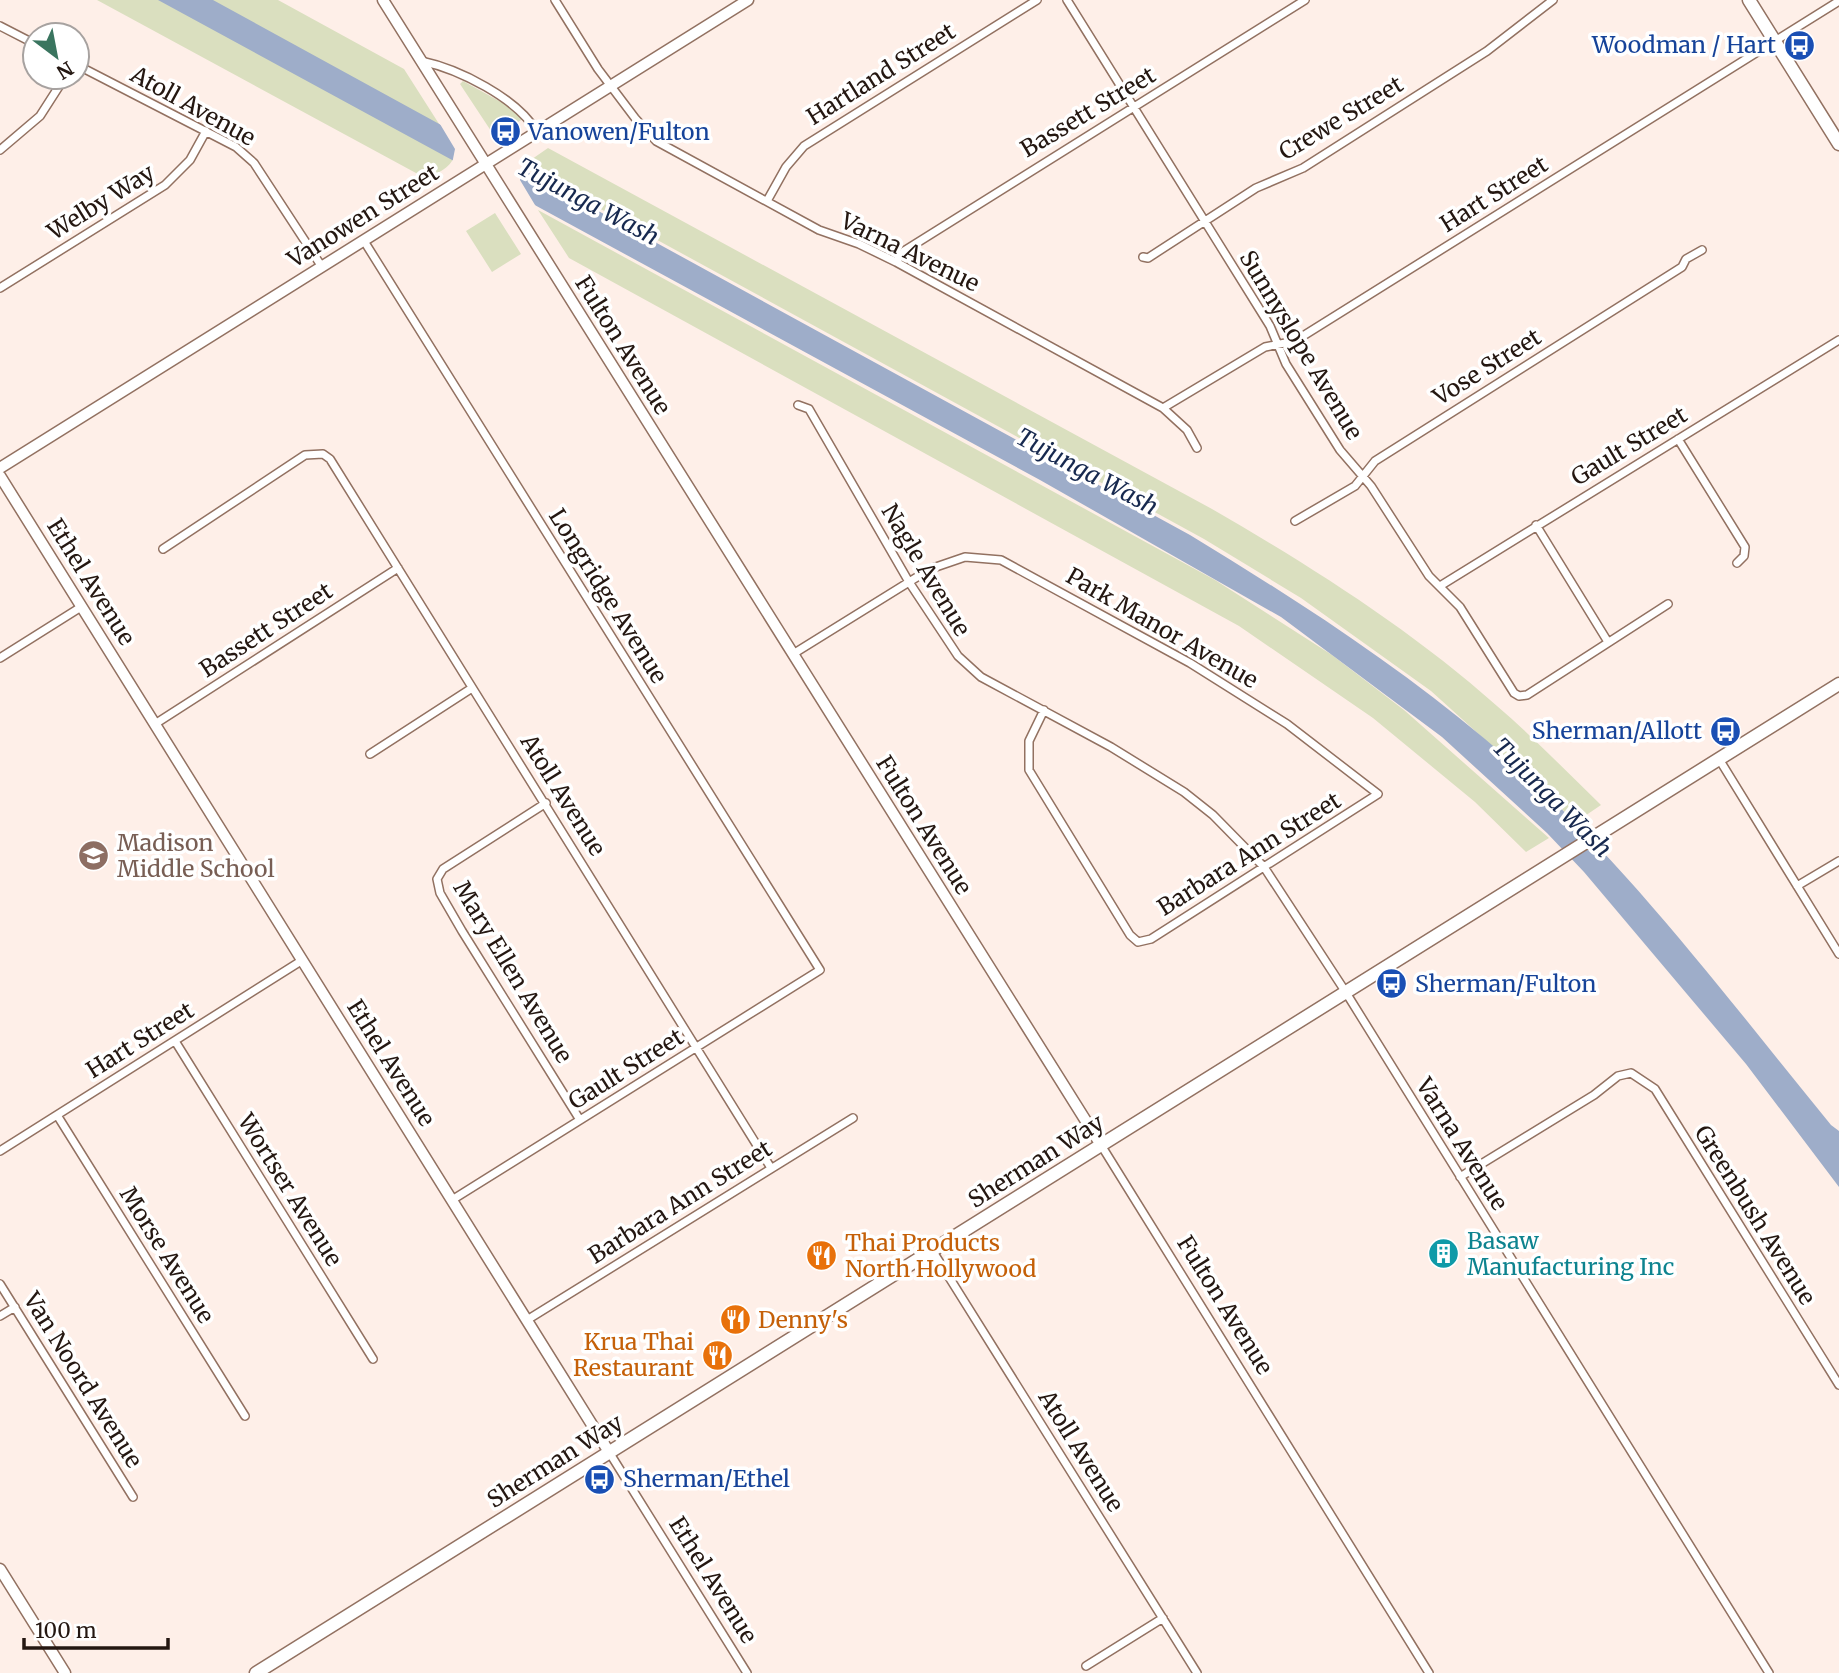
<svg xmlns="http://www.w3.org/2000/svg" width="1839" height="1673" viewBox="0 0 1839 1673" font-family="Merriweather,serif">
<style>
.green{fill:#dadfbf}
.water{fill:#9eadc9}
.pier{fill:#feefe8}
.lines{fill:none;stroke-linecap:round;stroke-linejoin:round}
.street-casing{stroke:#927161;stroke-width:10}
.secondary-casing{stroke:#927161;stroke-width:13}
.primary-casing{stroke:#927161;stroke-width:15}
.street{stroke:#fff;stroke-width:7}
.secondary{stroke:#fff;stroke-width:10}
.primary{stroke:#fff;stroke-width:12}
.labels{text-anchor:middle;stroke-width:7;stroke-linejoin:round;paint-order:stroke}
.transit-label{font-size:23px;fill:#164399;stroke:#fff;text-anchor:start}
.street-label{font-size:23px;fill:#241711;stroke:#fff}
.education-label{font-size:23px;fill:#785e54;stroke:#fff;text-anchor:start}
.culture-label{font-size:23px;fill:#0d838f;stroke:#fff;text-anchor:start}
.food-label{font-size:23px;fill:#c56008;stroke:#fff;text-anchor:start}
.water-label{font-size:24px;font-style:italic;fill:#17294f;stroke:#fff}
</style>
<rect width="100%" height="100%" fill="#feefe8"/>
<path class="green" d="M97,0H278L404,69L455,149C455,167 440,171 427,179Z
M463,81L510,107L523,119L498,134H493L460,84Z
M548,148L1212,509C1312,567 1410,629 1497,706C1533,737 1567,772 1601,805L1576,822L1431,691L1301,598L1204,539L522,166Z
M538,210L1215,580L1332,655L1404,710L1549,838L1526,852L1475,802L1373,718L1239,626L569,258Z
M495,213L521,254L492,272L466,231Z"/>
<path class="water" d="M158,0H213L1190,535C1292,597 1393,662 1485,739C1618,850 1722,992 1831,1125L1839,1131V1187L1746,1064L1584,872L1547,833L1442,737L1281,617L1040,480Z"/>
<path class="pier" d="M437,119L522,166L520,180L538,210L452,164L455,149Z"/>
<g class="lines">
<defs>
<path id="street" d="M555,0L598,69L635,118L656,141L819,230L859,244L896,262L1163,408L1187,430L1197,448
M1067,0L1270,326L1286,364L1340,450L1371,486L1429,576L1460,607L1514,693L1519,696L1527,695L1668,604
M0,26L35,44
M421,61C459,69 517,98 537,132
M77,65L236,147L254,163L322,267
M0,150L40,116L65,77
M767,201L786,167L804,146L1037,0
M364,241L820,970L452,1200
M1143,257L1148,258L1256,188L1303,168L1487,51L1553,0
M896,262L904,251L1305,0
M0,288L165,185L190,160L206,131
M798,405L809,409L909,582L958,656L981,677L1111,747L1184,792L1213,815L1264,867L1345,991L1769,1673
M1163,408L1265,347L1295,341L1839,1
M1678,439L1745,547L1744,556L1737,563
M1295,521L1355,486L1375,461L1682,267L1686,259L1702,250
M1536,525L1608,642
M163,549L305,455L323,454L330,459L771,1168
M1440,586L1839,340
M793,654L930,569L965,557L1001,560L1190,663L1287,724L1378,794L1151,939L1138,942L1130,935L1029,770V741L1044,710
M0,658L81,607
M155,724L398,568
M370,754L472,688
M1719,759L1839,954
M546,803L443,869L437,879L440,893L462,931L580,1120
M1797,886L1839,861
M175,1041L373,1359
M57,1115L245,1416
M1101,1145L1429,1673
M0,1151L301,961
M1460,1177L1594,1095L1618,1076L1631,1073L1655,1089L1839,1385
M932,1250L1197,1673
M0,1284L133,1497
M0,1316L15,1307
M527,1320L853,1118
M609,1452L747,1673
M1086,1666L1163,1618"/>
<path id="secondary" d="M383,0L1101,1145
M0,468L748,0
M0,476L609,1452
M0,1569L65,1673"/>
<path id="primary" d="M1749,0L1839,144
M256,1673L1839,684"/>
</defs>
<use href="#street" class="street-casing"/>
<use href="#secondary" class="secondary-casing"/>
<use href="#primary" class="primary-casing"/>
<use href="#street" class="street"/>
<use href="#secondary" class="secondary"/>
<use href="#primary" class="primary"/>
</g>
<defs>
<symbol id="bus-disc" viewBox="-11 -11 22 22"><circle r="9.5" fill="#1a4fb4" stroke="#fff"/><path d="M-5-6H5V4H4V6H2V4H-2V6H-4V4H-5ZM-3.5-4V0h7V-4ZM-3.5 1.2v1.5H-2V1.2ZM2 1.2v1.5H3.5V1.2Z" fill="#fff"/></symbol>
<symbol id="school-disc" viewBox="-11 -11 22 22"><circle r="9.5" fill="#8d6e63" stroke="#fff"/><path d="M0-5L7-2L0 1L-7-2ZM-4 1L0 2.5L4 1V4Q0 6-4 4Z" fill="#fff"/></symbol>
<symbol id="building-disc" viewBox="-11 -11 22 22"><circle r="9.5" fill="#0f9aa8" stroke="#fff"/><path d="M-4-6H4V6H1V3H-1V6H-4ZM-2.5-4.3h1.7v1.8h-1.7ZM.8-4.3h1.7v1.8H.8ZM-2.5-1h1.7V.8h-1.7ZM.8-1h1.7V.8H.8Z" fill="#fff"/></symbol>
<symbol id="restaurant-disc" viewBox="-11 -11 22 22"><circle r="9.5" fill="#e8710a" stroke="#fff"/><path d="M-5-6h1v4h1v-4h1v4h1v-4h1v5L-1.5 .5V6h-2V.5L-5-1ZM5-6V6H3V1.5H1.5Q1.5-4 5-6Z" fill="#fff"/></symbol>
</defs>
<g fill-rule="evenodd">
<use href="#bus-disc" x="1782" y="28" width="35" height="35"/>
<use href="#bus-disc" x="488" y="114" width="35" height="35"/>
<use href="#bus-disc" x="1708" y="714" width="35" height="35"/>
<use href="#school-disc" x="76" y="838" width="35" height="35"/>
<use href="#bus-disc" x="1374" y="966" width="35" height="35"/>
<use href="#building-disc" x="1426" y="1236" width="35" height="35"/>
<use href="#restaurant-disc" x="804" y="1238" width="35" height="35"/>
<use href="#restaurant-disc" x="718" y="1302" width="35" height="35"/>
<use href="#restaurant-disc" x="700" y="1338" width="35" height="35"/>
<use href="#bus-disc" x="582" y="1462" width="35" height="35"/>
</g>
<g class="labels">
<g class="transit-label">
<text x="1776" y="53" text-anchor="end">Woodman / Hart</text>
<text x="528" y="140">Vanowen/Fulton</text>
<text x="1702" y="739" text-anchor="end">Sherman/Allott</text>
<text x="1415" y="992">Sherman/Fulton</text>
<text x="623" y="1487">Sherman/Ethel</text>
</g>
<g class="street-label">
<text transform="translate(881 74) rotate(-32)" y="8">Hartland Street</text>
<text transform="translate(193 106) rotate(29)" y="8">Atoll Avenue</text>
<text transform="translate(1088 112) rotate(-31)" y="8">Bassett Street</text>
<text transform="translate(1341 118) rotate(-31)" y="8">Crewe Street</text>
<text transform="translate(1494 194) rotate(-32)" y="8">Hart Street</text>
<text transform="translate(101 202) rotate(-32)" y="8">Welby Way</text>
<text transform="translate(363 216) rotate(-32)" y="8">Vanowen Street</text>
<text transform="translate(910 252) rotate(26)" y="8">Varna Avenue</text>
<text transform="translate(623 345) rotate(58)" y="8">Fulton Avenue</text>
<text transform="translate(1301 345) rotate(59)" y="8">Sunnyslope Avenue</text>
<text transform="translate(1487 367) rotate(-32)" y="8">Vose Street</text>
<text transform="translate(1629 446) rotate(-31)" y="8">Gault Street</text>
<text transform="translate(926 570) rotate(59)" y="8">Nagle Avenue</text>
<text transform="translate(91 582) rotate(58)" y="8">Ethel Avenue</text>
<text transform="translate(608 596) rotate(58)" y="8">Longridge Avenue</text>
<text transform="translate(1162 628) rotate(30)" y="8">Park Manor Avenue</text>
<text transform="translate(266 630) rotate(-33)" y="8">Bassett Street</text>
<text transform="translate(563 795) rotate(58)" y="8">Atoll Avenue</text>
<text transform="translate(924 825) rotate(58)" y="8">Fulton Avenue</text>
<text transform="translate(1249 854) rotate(-32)" y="8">Barbara Ann Street</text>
<text transform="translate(513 972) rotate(59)" y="8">Mary Ellen Avenue</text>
<text transform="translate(140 1040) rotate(-32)" y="8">Hart Street</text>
<text transform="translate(391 1063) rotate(58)" y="8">Ethel Avenue</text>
<text transform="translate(626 1069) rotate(-32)" y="8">Gault Street</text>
<text transform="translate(1462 1144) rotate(58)" y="8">Varna Avenue</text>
<text transform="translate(1036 1161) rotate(-32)" y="8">Sherman Way</text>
<text transform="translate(290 1190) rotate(58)" y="8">Wortser Avenue</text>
<text transform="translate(680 1202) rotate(-32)" y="8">Barbara Ann Street</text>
<text transform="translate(1755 1215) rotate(58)" y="8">Greenbush Avenue</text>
<text transform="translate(167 1255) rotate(58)" y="8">Morse Avenue</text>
<text transform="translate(1225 1305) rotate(58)" y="8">Fulton Avenue</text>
<text transform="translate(83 1380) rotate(58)" y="8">Van Noord Avenue</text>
<text transform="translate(1081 1451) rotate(58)" y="8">Atoll Avenue</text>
<text transform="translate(555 1461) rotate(-32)" y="8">Sherman Way</text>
<text transform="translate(713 1580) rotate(58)" y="8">Ethel Avenue</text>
</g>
<g class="education-label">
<text x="117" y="851">Madison<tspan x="117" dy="26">Middle School</tspan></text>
</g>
<g class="culture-label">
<text x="1467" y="1249">Basaw<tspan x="1467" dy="26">Manufacturing Inc</tspan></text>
</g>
<g class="food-label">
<text x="845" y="1251">Thai Products<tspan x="845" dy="26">North Hollywood</tspan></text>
<text x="758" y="1328">Denny's</text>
<text x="694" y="1350" text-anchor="end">Krua Thai<tspan x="694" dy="26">Restaurant</tspan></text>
</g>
<g class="water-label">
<text transform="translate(588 202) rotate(28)" y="8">Tujunga Wash</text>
<text transform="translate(1087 472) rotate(28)" y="8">Tujunga Wash</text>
<text transform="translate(1552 798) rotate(45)" y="8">Tujunga Wash</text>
</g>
</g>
<g transform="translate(56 56) rotate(148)"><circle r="33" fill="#ffffff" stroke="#a7a2a0" stroke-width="2"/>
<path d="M0-5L12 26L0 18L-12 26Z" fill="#3a755f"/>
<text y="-10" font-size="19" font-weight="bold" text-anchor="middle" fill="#241711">N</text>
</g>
<path d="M24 1638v10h144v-10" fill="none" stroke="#241711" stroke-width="3.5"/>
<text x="35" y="1638" font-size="21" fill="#241711" stroke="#ffffff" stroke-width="5" paint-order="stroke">100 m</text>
</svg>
